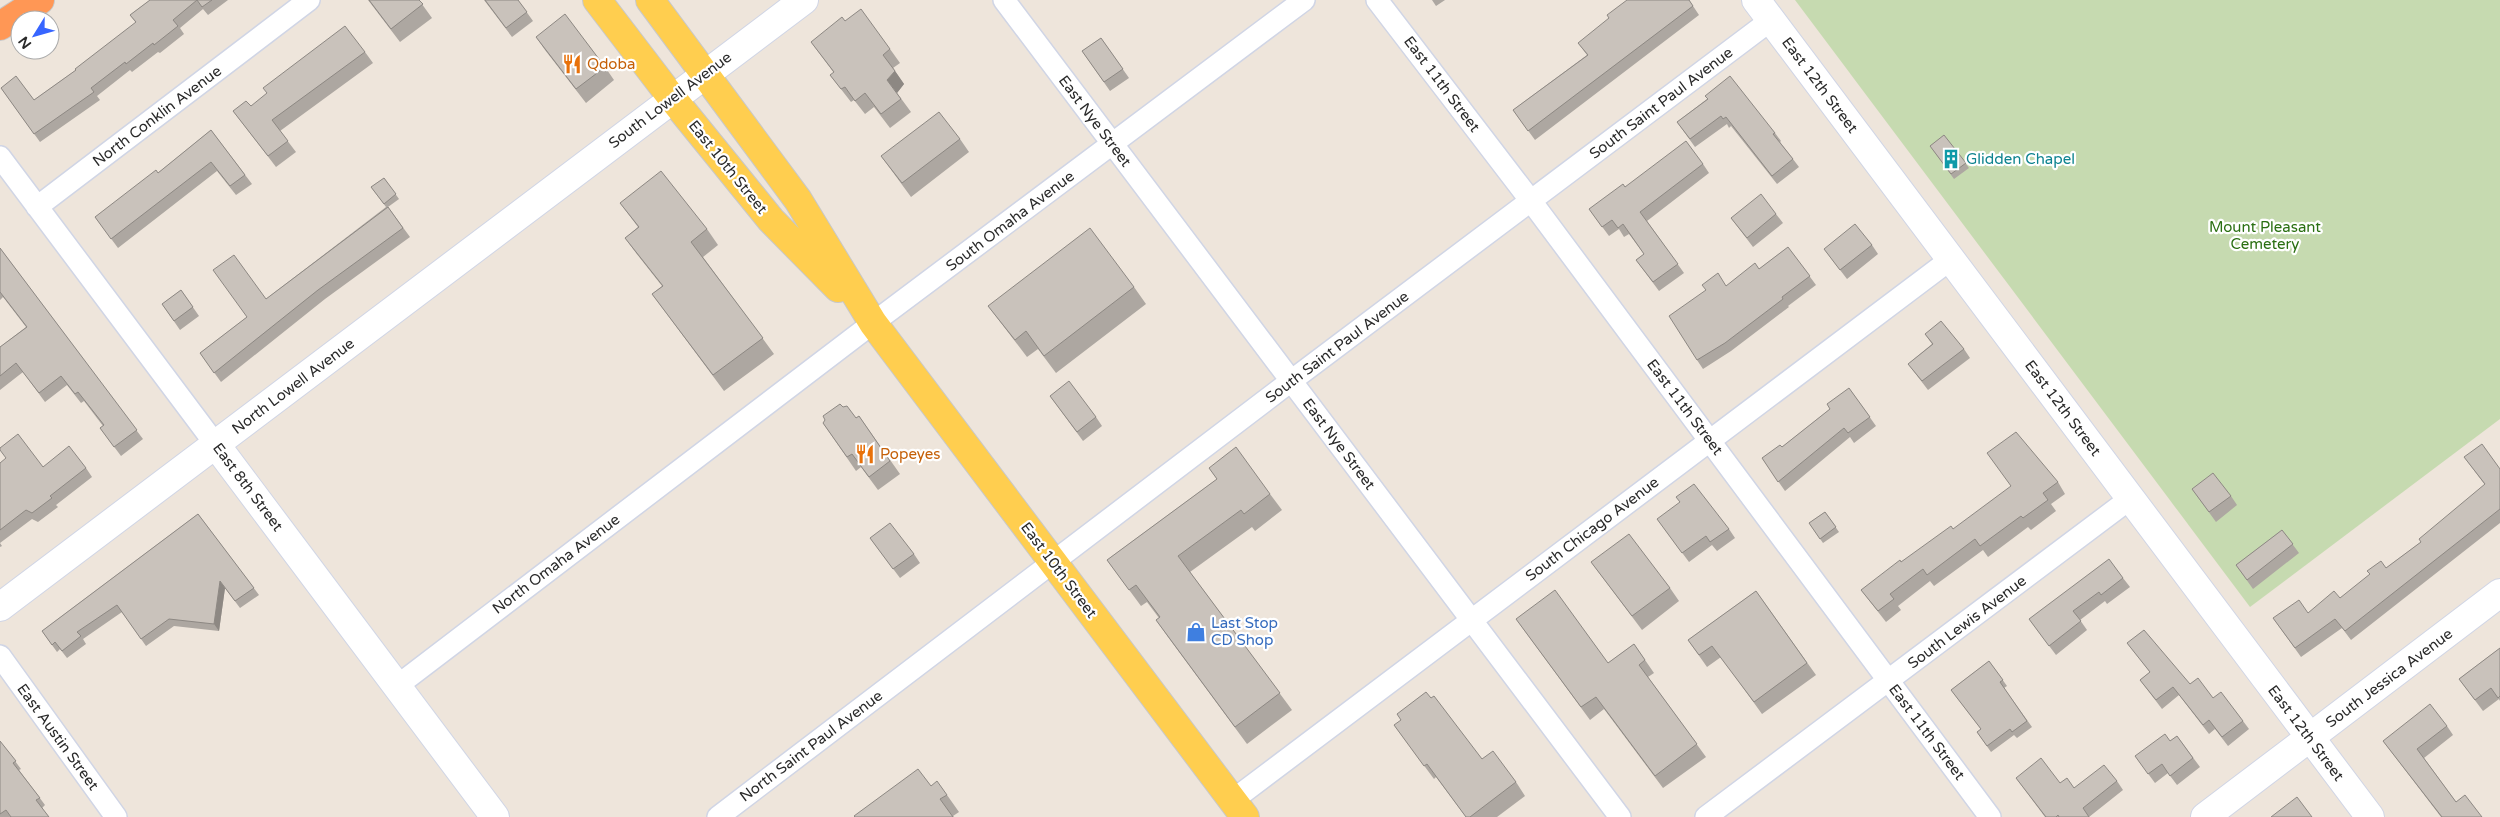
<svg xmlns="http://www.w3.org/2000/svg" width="2500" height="817" viewBox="0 0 2500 817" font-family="'Varela Round',sans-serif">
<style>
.cemetery{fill:#c6dab0}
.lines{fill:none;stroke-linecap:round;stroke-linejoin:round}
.street-casing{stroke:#d0d5e5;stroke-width:24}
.secondary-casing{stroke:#d0d5e5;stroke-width:30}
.primary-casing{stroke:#c8c8c8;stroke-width:30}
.highway-casing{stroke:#c8c8c8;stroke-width:30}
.street{stroke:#fff;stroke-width:21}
.secondary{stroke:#fff;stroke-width:28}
.primary{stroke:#ffce4f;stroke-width:28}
.highway{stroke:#ff9755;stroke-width:28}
.wall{fill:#ada7a1}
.shaded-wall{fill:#8d8883}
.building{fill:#c9c2bb;stroke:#8d8883}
.labels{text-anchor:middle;stroke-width:4.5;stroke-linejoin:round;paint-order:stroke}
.food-label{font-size:15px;fill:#c56008;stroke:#fff;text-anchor:start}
.street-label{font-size:15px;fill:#2a2a2a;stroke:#fff}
.culture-label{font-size:15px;fill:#0d838f;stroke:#fff;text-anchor:start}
.park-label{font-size:15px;fill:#2a6f12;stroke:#fff}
.shop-label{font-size:15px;fill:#366cbe;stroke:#fff;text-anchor:start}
</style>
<rect width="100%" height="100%" fill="#eee5db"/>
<path class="cemetery" d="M1795,0H2500V419L2250,607Z"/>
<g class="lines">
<defs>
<path id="street" d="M1004,0L1620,817
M1377,0L1531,201L1990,817
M0,157L216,445
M37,207L309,0
M0,656L116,817
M397,686L873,323L1304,0
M1233,800L1951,259
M718,817L1291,381L1771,20
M1706,817L2131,498"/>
<path id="secondary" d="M1756,0L2370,817
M216,445L495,817
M0,607L804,0
M2205,817L2500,593"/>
<path id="primary" d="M597,0L672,98L771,220L838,288
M650,0L798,200L873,323L1245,817"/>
<path id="highway" d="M0,26L40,0"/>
</defs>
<use href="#street" class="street-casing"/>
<use href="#secondary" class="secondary-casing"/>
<use href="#primary" class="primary-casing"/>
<use href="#highway" class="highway-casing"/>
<use href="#street" class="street"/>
<use href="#secondary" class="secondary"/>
<use href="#primary" class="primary"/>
<use href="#highway" class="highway"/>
</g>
<path class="wall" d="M150,0H228L208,15L203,9L180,28L184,34L160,53L158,52L132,72L130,70L97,96L100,100L40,142L1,88L34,100L76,70L136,23L130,15Z
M368,0H419L432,18L400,42Z
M484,0H518L533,21L512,37Z
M1432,0H1445L1436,6Z
M1689,0L1699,15L1535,140L1513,110L1587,55L1578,43Z
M845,21L890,49L900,63L893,68L904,84L897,93L911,112L890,128L874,107L865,114L854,100L851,102L830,75L834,73L811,42Z
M536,37L605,67L614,80L586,103L545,50Z
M1101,38L1129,78L1110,91L1082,51Z
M365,52L373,63L280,131L296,152L276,167L233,111L251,106Z
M1707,99L1775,133L1781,141L1780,142L1799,167L1777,184L1731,126L1729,128L1727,124L1695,147L1677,122Z
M211,130L252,184L236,195L217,171L118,248L95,217L158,173Z
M1944,135L1969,168L1954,179L1930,146Z
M960,139L969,152L911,197L881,156Z
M1703,164L1709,173L1647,221L1684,273L1659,291L1636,260L1644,254L1629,234L1624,237L1619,229L1609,236L1589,209L1625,187Z
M384,178L399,199L388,207L410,237L325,299L221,382L200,353L247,317L266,299L386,207L371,187Z
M620,203L707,229L718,245L703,257L774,354L724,391L652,294L662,286L636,253L625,238L638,227Z
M1776,214L1783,223L1753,247L1731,218Z
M1872,245L1878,254L1847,279L1824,249Z
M1788,247L1816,285L1788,306L1789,307L1731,351L1703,369L1697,360L1706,290L1726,286L1759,269Z
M0,248L143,439L121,456L100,428L103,426L84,401L81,403L67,385L45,402L23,372L0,390V347L26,327L3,297L0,300Z
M1134,287L1146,304L1056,373L1038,349L1027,357L988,306Z
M181,290L199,316L180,330L162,304Z
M1925,334L1964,349L1970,358L1928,390L1908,364L1932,344Z
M1849,388L1876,426L1854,443L1850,437L1785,491L1762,458L1782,447L1830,409Z
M1050,396L1096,417L1102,426L1083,441Z
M859,416L900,474L878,490L861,467L856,471L823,423L856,418Z
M2464,457L2500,469V523L2351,640L2342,628L2301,657L2273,618L2308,613L2340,598L2386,568L2421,542L2485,485Z
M0,463L43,467L86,468L92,477L56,505L58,507L38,522L32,519L0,543L2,546L0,547Z
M1209,468L1270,494L1282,510L1255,531L1252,527L1190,572L1292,710L1247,744L1168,637L1156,620L1159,618L1147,602L1141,606L1107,560L1217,479Z
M2058,482L2065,494L2051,504L2056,511L2031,530L2028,527L1988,557L1983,550L1934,586L1930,581L1898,606L1901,610L1886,622L1861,590L1901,562L1953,529Z
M2192,489L2231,496L2237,505L2216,522Z
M1825,512L1839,532L1823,543L1809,523Z
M198,514L259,595L240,608L225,588L219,631L174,626L146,646L122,612L83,639L86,644L67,658L60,649L57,652L42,631Z
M1657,519L1729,529L1735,538L1717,551L1712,545L1689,562Z
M2282,530L2299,553L2253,589L2236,565Z
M870,538L914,554L920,563L900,578Z
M1591,562L1670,588L1679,601L1642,630Z
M2123,578L2130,587L2107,604L2105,601L2080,620L2087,630L2056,655L2029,619Z
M1756,591L1816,675L1762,714L1721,657L1707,667L1688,640Z
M1516,619L1608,663L1634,644L1654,673L1648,677L1706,757L1663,788L1604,709L1590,720Z
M2127,643L2190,684L2213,698L2243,721L2249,729L2228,746L2215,729L2209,734L2179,695L2162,709L2140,680L2150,672Z
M2500,648V701L2499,699L2483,711L2459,679Z
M1989,661L2007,686L2004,688L2032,727L2017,738L2014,735L1991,752L1977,732L1981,729L1951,690Z
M1394,725L1482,759L1516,782L1525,796L1497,817H1466L1436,777L1434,779Z
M2447,726L2453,735L2424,758L2456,802L2482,817H2441L2383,741Z
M2177,736L2200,767L2177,785L2168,773L2155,783L2135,756L2170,741Z
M0,741L21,769L19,770L45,805L42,808L49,817H0Z
M2016,778L2060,783L2074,788L2117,781L2123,790L2089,817H2045Z
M931,786L947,795L959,812L953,816L954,817H855Z"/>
<path class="shaded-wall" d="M895,71L904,84L897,93L887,80Z
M220,581L225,588L219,631L214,624Z"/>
<path class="building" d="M150,0H212L202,7L197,0L173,20L178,26L154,45L153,43L126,64L125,62L91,88L94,92L34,134L1,88L16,76L34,100L76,70L75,69L136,22L130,15Z
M369,0H419L423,4L391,29Z
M485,0H518L527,12L506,28Z
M1627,0H1689L1693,6L1528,131L1513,110L1588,55L1578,43L1609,18L1607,15Z
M861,9L890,49L883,55L895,71L887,80L901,99L881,114L865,93L855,101L845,87L841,89L830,75L834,72L811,42L842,17L845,21Z
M565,14L605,67L576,89L536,37Z
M345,26L365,52L272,120L288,141L268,156L233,111L246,101L251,106L267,93L263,88Z
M1101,38L1123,69L1104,82L1082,51Z
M1730,76L1775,133L1773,134L1793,159L1772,176L1726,117L1723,119L1721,116L1690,139L1677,122L1708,99L1705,96Z
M939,112L960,139L902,183L881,156Z
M211,130L245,175L230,186L211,162L111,239L95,217L156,170L158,173Z
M1944,135L1966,163L1951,174L1930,146Z
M1686,141L1703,164L1640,212L1678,264L1653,282L1636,260L1644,254L1623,224L1618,228L1612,220L1602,227L1589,209L1623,184L1625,187Z
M661,171L707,229L691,242L763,338L713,375L652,294L663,286L625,238L639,227L620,203Z
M384,178L396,194L384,204L371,187Z
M1761,194L1776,214L1747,238L1731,218Z
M388,207L403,228L318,290L214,373L200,353L247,317L213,270L234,255L266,299Z
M1855,224L1872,245L1840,270L1824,249Z
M1090,228L1134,287L1044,356L1026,331L1015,340L988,306Z
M1788,247L1810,276L1782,297L1783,299L1725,343L1697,360L1669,316L1706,290L1702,285L1718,273L1726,286L1755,263L1759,269Z
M0,248L137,430L114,447L100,428L104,425L78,392L75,394L61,376L39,393L16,363L0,376V347L27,327L0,292Z
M181,290L193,307L174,321L162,304Z
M1941,321L1964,349L1922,381L1908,364L1933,344L1925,334Z
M1069,381L1096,417L1077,432L1050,396Z
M1849,388L1870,417L1848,433L1844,428L1778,482L1762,458L1780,445L1782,447L1830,409L1827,404Z
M840,404L843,407L847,406L856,418L859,416L890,461L869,477L852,454L847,457L823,423L825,420L823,416Z
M2016,432L2058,482L2043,493L2048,500L2023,518L2021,516L1980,546L1975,539L1927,575L1923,569L1890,594L1894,599L1878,611L1861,590L1900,560L1901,562L1951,526L1953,529L2011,486L1987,453Z
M18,434L43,467L69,446L86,468L50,496L52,498L32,513L26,510L0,530V463L6,458L0,450V448Z
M2482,444L2500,469V509L2345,631L2335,619L2295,648L2273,618L2299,600L2308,613L2334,591L2340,598L2370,574L2367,571L2381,561L2386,568L2421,542L2419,539L2485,484L2464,457Z
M1236,447L1270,494L1244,514L1241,510L1178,556L1280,693L1235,727L1156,620L1160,617L1136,585L1129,590L1107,560L1217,479L1209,468Z
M2213,473L2231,496L2209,512L2192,489Z
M1694,484L1729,529L1710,542L1706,536L1682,553L1657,519L1680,502L1676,497Z
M1825,512L1836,527L1820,539L1809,523Z
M198,514L254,588L235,601L220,581L214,624L169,619L141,639L117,605L77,632L81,636L62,651L55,642L52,645L42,631Z
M890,523L914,554L893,569L870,538Z
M2282,530L2293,544L2247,580L2236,565Z
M1629,534L1670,588L1632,616L1591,562Z
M2109,559L2123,578L2101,595L2099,592L2073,611L2081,621L2049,646L2029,619Z
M1555,590L1608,663L1634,644L1645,660L1639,665L1697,744L1655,776L1596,697L1581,707L1516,619Z
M1756,591L1807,663L1754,702L1712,646L1699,655L1688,640Z
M2144,630L2190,684L2198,678L2213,698L2221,692L2243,721L2222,737L2209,720L2203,725L2173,687L2156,700L2140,680L2150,672L2127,643Z
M2500,648V696L2498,698L2491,688L2475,700L2459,679Z
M1989,661L2003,680L2000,682L2027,721L2012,732L2010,729L1987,746L1977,732L1981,729L1951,690Z
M1426,692L1431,698L1434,696L1482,759L1493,751L1516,782L1470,817H1466L1427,764L1424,766L1394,725L1401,720L1397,714Z
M2430,704L2447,726L2417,749L2456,802L2465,795L2482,817H2442L2383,741Z
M2165,734L2170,741L2177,736L2193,758L2170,776L2162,764L2148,774L2135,756Z
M0,741L16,761L13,763L40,798L36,800L49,817H11L6,810L0,814Z
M2041,758L2060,783L2067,778L2074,788L2104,765L2117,781L2083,808L2089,817H2059L2058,815L2056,817H2046L2016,778Z
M918,769L931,786L937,781L947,795L940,799L953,817H855L854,816Z
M2297,797L2312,817H2271Z"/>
<defs>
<symbol id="restaurant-bare" viewBox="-9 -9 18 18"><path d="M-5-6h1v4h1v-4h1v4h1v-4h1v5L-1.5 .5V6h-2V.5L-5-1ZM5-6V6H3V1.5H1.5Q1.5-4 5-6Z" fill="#e8710a" stroke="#fff" stroke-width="2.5" paint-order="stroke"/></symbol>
<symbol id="building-bare" viewBox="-9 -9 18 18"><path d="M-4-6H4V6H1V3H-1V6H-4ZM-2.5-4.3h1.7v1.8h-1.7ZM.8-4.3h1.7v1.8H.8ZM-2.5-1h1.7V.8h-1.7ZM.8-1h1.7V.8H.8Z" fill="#0f9aa8" stroke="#fff" stroke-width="2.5" paint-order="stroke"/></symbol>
<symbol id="shop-bare" viewBox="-9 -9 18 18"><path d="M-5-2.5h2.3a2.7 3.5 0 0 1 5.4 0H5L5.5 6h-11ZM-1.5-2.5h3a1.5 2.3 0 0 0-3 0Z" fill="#3f7fe0" stroke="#fff" stroke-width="2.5" paint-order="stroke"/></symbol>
</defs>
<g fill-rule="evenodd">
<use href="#restaurant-bare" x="558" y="50" width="28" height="28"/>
<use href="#building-bare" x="1937" y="145" width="28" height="28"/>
<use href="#restaurant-bare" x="851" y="440" width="28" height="28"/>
<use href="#shop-bare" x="1182" y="618" width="28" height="28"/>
</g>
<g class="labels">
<g class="food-label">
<text x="587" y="69">Qdoba</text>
<text x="880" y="459">Popeyes</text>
</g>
<g class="street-label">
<text transform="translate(1442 84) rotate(53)" y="5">East 11th Street</text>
<text transform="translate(1820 85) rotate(53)" y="5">East 12th Street</text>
<text transform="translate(670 100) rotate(-37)" y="5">South Lowell Avenue</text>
<text transform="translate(1661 103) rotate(-37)" y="5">South Saint Paul Avenue</text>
<text transform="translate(157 116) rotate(-37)" y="5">North Conklin Avenue</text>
<text transform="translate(1095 121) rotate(53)" y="5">East Nye Street</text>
<text transform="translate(728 167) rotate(51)" y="5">East 10th Street</text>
<text transform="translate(1010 221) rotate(-37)" y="5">South Omaha Avenue</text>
<text transform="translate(1337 347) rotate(-37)" y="5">South Saint Paul Avenue</text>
<text transform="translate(293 386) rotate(-37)" y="5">North Lowell Avenue</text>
<text transform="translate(1685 407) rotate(53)" y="5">East 11th Street</text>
<text transform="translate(2063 408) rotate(53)" y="5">East 12th Street</text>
<text transform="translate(1339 444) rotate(53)" y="5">East Nye Street</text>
<text transform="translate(248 487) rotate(53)" y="5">East 8th Street</text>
<text transform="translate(1592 529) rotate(-37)" y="5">South Chicago Avenue</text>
<text transform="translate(556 564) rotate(-37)" y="5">North Omaha Avenue</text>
<text transform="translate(1059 570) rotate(53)" y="5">East 10th Street</text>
<text transform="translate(1967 622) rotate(-37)" y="5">South Lewis Avenue</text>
<text transform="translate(2389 678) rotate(-37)" y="5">South Jessica Avenue</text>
<text transform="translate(1927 732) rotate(53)" y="5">East 11th Street</text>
<text transform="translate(2306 733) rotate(53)" y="5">East 12th Street</text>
<text transform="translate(58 737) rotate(54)" y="5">East Austin Street</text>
<text transform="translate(811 746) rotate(-37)" y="5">North Saint Paul Avenue</text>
</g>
<g class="culture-label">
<text x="1966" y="164">Glidden Chapel</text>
</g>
<g class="park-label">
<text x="2265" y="232">Mount Pleasant<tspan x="2265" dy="17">Cemetery</tspan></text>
</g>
<g class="shop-label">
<text x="1211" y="628">Last Stop<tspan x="1211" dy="17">CD Shop</tspan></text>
</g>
</g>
<g transform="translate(35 35) rotate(233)"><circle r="24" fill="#ffffff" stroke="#aaaaaa"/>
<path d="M0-4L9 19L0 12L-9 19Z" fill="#3765ff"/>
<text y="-8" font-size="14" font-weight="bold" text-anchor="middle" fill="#2a2a2a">N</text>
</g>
</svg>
